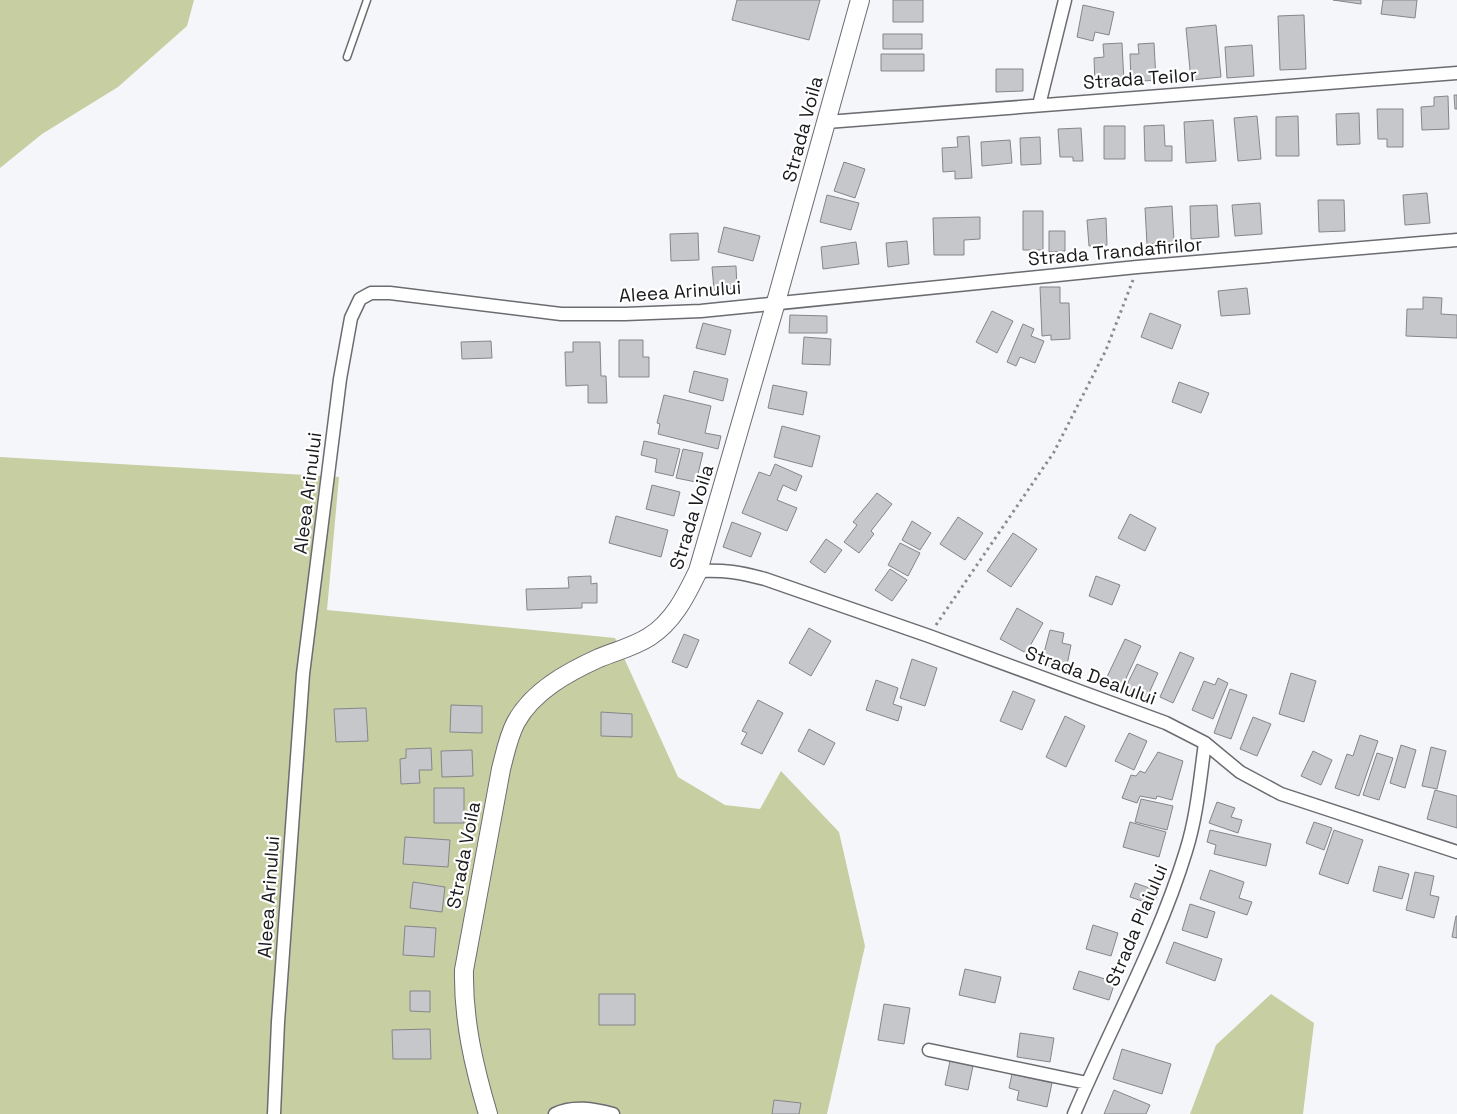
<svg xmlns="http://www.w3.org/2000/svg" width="1457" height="1114" viewBox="0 0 1457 1114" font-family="'Space Grotesk',sans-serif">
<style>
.green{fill:#c7cea2}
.building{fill:#c5c7cb;stroke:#84868a}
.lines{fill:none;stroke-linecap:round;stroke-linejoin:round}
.lane-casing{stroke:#6a6c70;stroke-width:9}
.street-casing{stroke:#6a6c70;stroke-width:15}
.secondary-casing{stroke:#6a6c70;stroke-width:20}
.path{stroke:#8b8c8f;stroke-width:3;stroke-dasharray:2.5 4;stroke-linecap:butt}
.lane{stroke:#fff;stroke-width:6}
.street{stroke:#fff;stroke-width:12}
.secondary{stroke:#fff;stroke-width:18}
.labels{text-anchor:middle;stroke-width:4.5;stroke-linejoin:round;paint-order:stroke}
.street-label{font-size:19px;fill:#19191b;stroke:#fff}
</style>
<rect width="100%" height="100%" fill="#f4f6fa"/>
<path class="green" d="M0,0H194L187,26L118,87L42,134L0,168Z
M0,457L339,477L327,610L615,638L678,777L725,805L760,809L781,771L839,832L865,946L827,1114H0Z
M1271,994L1314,1023L1303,1114H1190L1216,1045Z"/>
<path class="building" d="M737,0H820L809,40L732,20Z
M893,0H923V22H893Z
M1333,0H1361V4Z
M1383,0H1417L1415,18L1381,14Z
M1083,5L1114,12L1109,35L1095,32L1093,41L1077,37Z
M1304,15L1306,69L1280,70L1278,16Z
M1216,25L1221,77L1191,80L1186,28Z
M883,34H922V49H883Z
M1122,43L1124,83L1095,84L1094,58L1104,57L1103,44Z
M1154,43L1156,80L1131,82L1130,54H1139L1138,44Z
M1252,45L1254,76L1227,78L1225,47Z
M881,54H924V71H881Z
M996,69H1023V91L996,92Z
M1454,95H1457V109H1455Z
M1448,96L1449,129L1422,130L1421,107L1434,106V97Z
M1377,109H1403V147H1387V139H1378Z
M1359,113L1360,144L1337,145L1336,114Z
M1257,116L1261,159L1238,161L1234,118Z
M1298,116L1299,156H1276V117Z
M1213,120L1216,161L1186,163L1184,122Z
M1164,125L1165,146H1172V161H1145L1144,126Z
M1104,126H1125V159H1104Z
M1081,128L1083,161H1073V157H1060L1058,129Z
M969,136L972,178L955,179V171L943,172L942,148L958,147L957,137Z
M1040,137L1041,164L1021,165L1020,138Z
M1010,140L1012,163L982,166L981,142Z
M844,162L865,169L855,198L834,191Z
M1427,193L1430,223L1405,225L1403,195Z
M827,195L859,203L851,230L820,222Z
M1318,200H1344L1345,231L1319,232Z
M1260,203L1262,234L1235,236L1232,205Z
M1217,205L1219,237L1191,239L1190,206Z
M1172,206L1174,242L1147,244L1145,208Z
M1023,211H1043V250H1023Z
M980,217V239L964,240V255H934L933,218Z
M1106,218L1107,245L1089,246L1087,220Z
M724,227L760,236L753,261L718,252Z
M1049,231H1065V251L1049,252Z
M698,233L699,260L671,261L670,234Z
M907,241L909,264L888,267L886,243Z
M856,242L859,264L823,269L821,247Z
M736,266L737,288L714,290L712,267Z
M1040,287H1060V303H1069L1070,339L1051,340V335L1042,336Z
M1247,288L1250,314L1221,316L1218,291Z
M1423,297L1442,298L1441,314L1457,315V338L1406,336L1407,309H1423Z
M992,311L1013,321L997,353L976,342Z
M1150,313L1181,325L1172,349L1141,337Z
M790,315L827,316V333H789Z
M703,323L731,330L725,355L696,348Z
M1023,324L1034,329L1031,336L1044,341L1035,363L1020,357L1016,366L1007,362Z
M804,337L831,339L830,365L802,364Z
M619,340H643V357H649V377H619Z
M491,341L492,358L462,359L461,342Z
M573,342H600L601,376H606L607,403H588V385L566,386L565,352H573Z
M694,371L728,379L723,401L689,392Z
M1179,382L1209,393L1201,413L1172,402Z
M773,385L807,392L803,415L768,408Z
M664,395L711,406L705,433L721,436L718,449L658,434L660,424L657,423Z
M782,426L820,436L812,467L774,457Z
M644,441L680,449L673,476L655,472L657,459L641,455Z
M683,449L703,453L696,482L676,478Z
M775,464L802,476L796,491L783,485L777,500L797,508L787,531L742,513L759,472L770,476Z
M652,485L680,492L674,516L646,509Z
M877,493L892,504L871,531L874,534L859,553L844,542L857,525L853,522Z
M1130,514L1156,528L1145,551L1118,538Z
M616,516L668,530L661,557L609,543Z
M958,517L983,533L965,560L940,544Z
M912,521L931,533L920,550L902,540Z
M732,522L761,533L751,557L723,547Z
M1013,533L1037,549L1011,587L987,571Z
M826,539L842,550L825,573L810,562Z
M900,543L920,553L908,576L888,565Z
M890,569L907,580L892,601L875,590Z
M591,576V584L597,583V603H582V608L527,610L526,589L569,588L568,577Z
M1096,576L1120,585L1112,605L1089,596Z
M1017,608L1043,623L1026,653L1000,639Z
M809,628L831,641L811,676L789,663Z
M1050,630L1064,633L1062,643L1071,645L1066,670L1041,664Z
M684,634L699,640L687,668L672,662Z
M1125,639L1141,646L1122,687L1106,679Z
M1180,652L1194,658L1173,703L1160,697Z
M912,659L937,668L925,706L900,698Z
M1137,664L1158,673L1145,702L1123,693Z
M1291,673L1316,681L1304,722L1279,714Z
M1218,678L1228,683L1213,719L1192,710L1204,681L1215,685Z
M876,680L898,688L893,704L902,707L898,721L866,710Z
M1230,689L1247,695L1231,739L1214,733Z
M1013,691L1035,700L1022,730L1000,721Z
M758,700L783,713L762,754L741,744L747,733L742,731Z
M451,705L482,706V733L450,732Z
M366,708L368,741L336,742L334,709Z
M601,712L632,714V737L601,736Z
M1065,716L1085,726L1066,767L1046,757Z
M1253,717L1271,724L1257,756L1240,749Z
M809,729L835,743L824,765L798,751Z
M1129,733L1147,741L1134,770L1115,761Z
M1360,735L1378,741L1359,796L1335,788L1347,754L1353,756Z
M1401,745L1416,750L1405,788L1390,783Z
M1431,747L1446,751L1437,789L1422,786Z
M431,748L432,770H419L420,783L401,784L400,759L406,758V749Z
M472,750L473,776L442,777L441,751Z
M1313,751L1332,760L1321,785L1301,776Z
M1158,752L1183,761L1172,800L1157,796L1156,799L1140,796L1137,803L1122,798L1131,775L1136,776L1140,771L1145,773Z
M1377,753L1393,758L1379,800L1363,795Z
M434,788H464V823H434Z
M1435,790L1457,796V828L1427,819Z
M1141,799L1173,806L1167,830L1135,822Z
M1217,802L1235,808L1231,817L1242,820L1238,833L1209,823Z
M1130,822L1166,832L1159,857L1123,847Z
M1314,822L1332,828L1324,850L1306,843Z
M1210,830L1271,844L1266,866L1214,854L1216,845L1207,842Z
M1334,830L1363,840L1348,884L1319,874Z
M405,837L450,840L448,867L403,864Z
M1379,866L1409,874L1402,899L1373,891Z
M1210,870L1244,882L1239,898L1252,902L1247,915L1200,899Z
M1415,872L1434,876L1430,895L1439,897L1434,918L1406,910Z
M413,882L445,887L442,912L410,908Z
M1135,883L1158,891L1154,905L1130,897Z
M1190,904L1215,912L1207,938L1182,930Z
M1456,916H1457V938L1452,937Z
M1093,925L1118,933L1111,956L1086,949Z
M405,926L436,928L434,957L403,955Z
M1174,942L1222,959L1215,981L1166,963Z
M965,969L1001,977L995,1003L959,995Z
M1079,971L1115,982L1109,1000L1073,989Z
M410,991H430V1012L410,1011Z
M599,994H635V1025H599Z
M884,1004L910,1008L904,1044L878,1040Z
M430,1029L431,1059H393L392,1030Z
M1020,1033L1054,1038L1050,1062L1017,1057Z
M1122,1049L1171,1064L1162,1094L1113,1079Z
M950,1061L973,1066L968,1090L945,1085Z
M1012,1074L1052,1083L1047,1107L1017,1100L1019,1091L1009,1088Z
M1114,1090L1150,1105L1146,1114H1104Z
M774,1100L801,1103L799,1114H772Z"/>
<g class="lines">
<defs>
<path id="lane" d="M347,57L367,0"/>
<path id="street" d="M1039,105L1065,0
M827,122L1457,73
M698,571C726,570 739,572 765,579L929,636L1166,723L1205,743L1240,772L1281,794L1457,852
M929,1050L1087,1083
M274,1114L278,1022L303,674L340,379L351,318L360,299L371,293H390L561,314H625L701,311L1137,267L1457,240
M555,1114C573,1105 594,1109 613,1114
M1074,1114C1111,1026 1158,943 1186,851C1197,816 1200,779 1205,743"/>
<path id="secondary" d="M488,1114C474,1067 463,1020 464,970L501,769C505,754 508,737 516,722C533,691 568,672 599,658C616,651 633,647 649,637C673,622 686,596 698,571L776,302L860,0"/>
</defs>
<use href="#lane" class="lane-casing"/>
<use href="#street" class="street-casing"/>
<use href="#secondary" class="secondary-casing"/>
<path class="path" d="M936,625L1054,452L1106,350L1133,280"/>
<use href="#lane" class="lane"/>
<use href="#street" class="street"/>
<use href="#secondary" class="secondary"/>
</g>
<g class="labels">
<g class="street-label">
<text transform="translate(1140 78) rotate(-4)" y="7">Strada Teilor</text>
<text transform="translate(802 129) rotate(-75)" y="7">Strada Voila</text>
<text transform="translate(1115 251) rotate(-5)" y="7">Strada Trandafirilor</text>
<text transform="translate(680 291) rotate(-4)" y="7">Aleea Arinului</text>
<text transform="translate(307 493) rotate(-83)" y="7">Aleea Arinului</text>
<text transform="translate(691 517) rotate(-73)" y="7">Strada Voila</text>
<text transform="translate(1091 675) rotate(20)" y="7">Strada Dealului</text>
<text transform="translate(463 855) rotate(-79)" y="7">Strada Voila</text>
<text transform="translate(268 897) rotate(-86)" y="7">Aleea Arinului</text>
<text transform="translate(1136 925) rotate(-67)" y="7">Strada Plaiului</text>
</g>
</g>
</svg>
